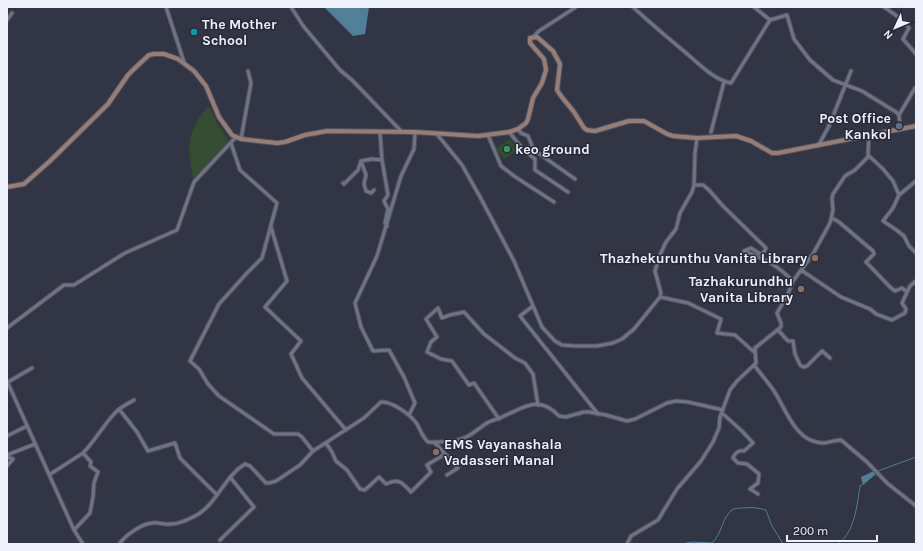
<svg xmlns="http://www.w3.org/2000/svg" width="923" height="551" viewBox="0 0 923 551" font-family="Karla,sans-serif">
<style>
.green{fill:#344d30}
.water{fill:#4f8097}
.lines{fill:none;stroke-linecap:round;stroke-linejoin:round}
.stream{stroke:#4f8097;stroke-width:1}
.street-casing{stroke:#505361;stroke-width:5}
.secondary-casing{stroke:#505361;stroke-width:6}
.street{stroke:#707386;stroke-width:3}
.secondary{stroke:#977d76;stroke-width:4}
.culture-dot{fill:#0f9aa8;stroke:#282a3a;stroke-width:1.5}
.service-dot{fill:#5c6f8a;stroke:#282a3a;stroke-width:1.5}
.leisure-dot{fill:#2e9e5b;stroke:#282a3a;stroke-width:1.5}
.education-dot{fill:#8d6e63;stroke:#282a3a;stroke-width:1.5}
.labels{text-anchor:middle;stroke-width:3;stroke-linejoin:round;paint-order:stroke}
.poi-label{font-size:14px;font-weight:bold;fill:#eef0fb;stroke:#282a3a;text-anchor:start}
</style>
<rect width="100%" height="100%" fill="#323545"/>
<path class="green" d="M209,106L217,123L230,142L196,177L193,178C187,147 186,130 209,106Z
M510,139L518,150L504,159L496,148Z"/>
<path class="water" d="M324,7H369L365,34L353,36Z
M874,471L876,474L863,485L861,477Z"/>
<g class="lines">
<path class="stream" d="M878,471L916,457
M682,544L692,542L712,543C722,534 722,517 732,510C735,508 740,508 744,508C752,507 759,508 766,510L771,524L783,544
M838,544C855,532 857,505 860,486L863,484"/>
<defs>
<path id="street" d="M166,7L184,62
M291,7L304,27L340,70L352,80L402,132
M633,7C650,23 667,37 685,52C698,63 714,80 731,83L770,20L787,15L794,39L810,60L833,80L862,91L896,112L899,115L900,129
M754,7L770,20
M884,7C893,13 903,19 909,28L903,39L916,54
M7,20L12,13
M533,37L539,31L576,7
M899,115L915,88
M518,129L521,133L528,136L534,150L575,179
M380,132L382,160L388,195L384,201L388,209L385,223L387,226
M509,132L524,150L535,159V170L568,192
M711,132L724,82
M436,133L462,165L479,195L514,261L542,327L555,341L562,345L576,346H597L613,343L622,339L634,329L660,297L661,293L655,271L659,257L666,242L676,229L680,213L692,192L694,185L695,153L697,138
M488,135L501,166L514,176L554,202
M869,135L868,155L883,169L893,181L899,195L893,208L883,221L895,229L904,236L909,246L916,253
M241,139L251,83L248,71
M231,143L240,170L277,203L262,258L247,273L219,304L190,361L199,369L208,384L219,396L274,434H298L302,437L313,451
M818,146L829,126L851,71
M361,161L366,175L364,184L366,191L371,193L374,190
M343,183L344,184L358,170L361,161L372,159L382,160
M694,185H703L709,190L723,206L766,248L762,255L751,248L744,251C766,260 776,264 793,281
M899,195L916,181
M832,218L839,222L873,251L874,254L866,262L890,287L895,291L902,288L907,292
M271,227L287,281L265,307L301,341L291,354L302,378L346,430
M801,270L841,297L870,309L876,314L892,320L905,313L906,309L902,303L910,286L916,281
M660,297L688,303L721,319L717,333L735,335L754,352
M533,306L520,316L598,414
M7,328L64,285H74L125,253L177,230L194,182L236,137
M778,330L788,341H793L795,354L800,365L803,367L807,366L822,351L830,358
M754,365C760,373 766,380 772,388C783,403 793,435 813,441C826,446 830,440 841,440L867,462L887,483L916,506
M7,381L74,530L83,544
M8,382L32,368
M119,409L137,432L148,451L175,443L180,458L217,495
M722,413L742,431L753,443L744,451C739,450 735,453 733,458L738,463L747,464L759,474L758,483L750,489L758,494
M409,415L415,403L404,377L389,350L373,351L361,327L355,303L377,256L401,176L414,149L415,132
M499,419L474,383L469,385L452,361L441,359L427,352L431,342L437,337L426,319L438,308L442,318L450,315L464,312L484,334L515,358L525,363L533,374L538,405
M7,436L27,426
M434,442L458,468L447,475
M326,443L332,452L336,461L347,470L360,489L365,490L379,477L386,484C398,478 402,482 411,492L431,472L427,465L445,454
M7,455L35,444
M7,457L13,459L7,466
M49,475L83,453
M74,530L90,513L93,497L94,483L98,472L90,466L91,462L83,453C96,440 105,422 118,410C123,406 129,403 134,400
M220,540L254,507L230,477
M119,544C126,535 141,524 152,523C158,522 164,525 171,524C178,524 185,521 191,518C216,508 223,477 245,464L250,466L266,483H269L276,481L300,465L313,451L364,418L381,402C392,401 411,415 417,424C420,429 423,438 428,442C431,443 454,441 458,440C470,438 477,429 487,423C492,420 499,419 504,416C525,407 539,395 559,416L566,417L584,412H589L606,415L627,421L635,419L667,403L676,401L688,402L723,410
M627,544L631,536L658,520L677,489L701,461L713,442L719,428L720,417L730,390L737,381L754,365L756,363L755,348L781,327V323L777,313L787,296L793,281L813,254L830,223L833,210L832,199L833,194L845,176L855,170L869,156"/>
<path id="secondary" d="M7,187L24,184L50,161L108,104L128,75L135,68L149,55L154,54H164L178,59L194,71L206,86L219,117L232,135L241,139L277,143L285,142L305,135L327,131L415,132L478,136L509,132L518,129L526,123L528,119L533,98L542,83L546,70L544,59L530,43V38L537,37L553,51L560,64L557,90L561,96L574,112L584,128L587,130L595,131L629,121H644L667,134L673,136L697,138L736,136L751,141L772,153H778L916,126"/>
</defs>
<use href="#street" class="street-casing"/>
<use href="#secondary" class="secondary-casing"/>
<use href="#street" class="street"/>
<use href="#secondary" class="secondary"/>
</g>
<circle class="culture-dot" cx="194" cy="32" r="4"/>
<circle class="service-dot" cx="899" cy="126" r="4"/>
<circle class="leisure-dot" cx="507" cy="149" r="4"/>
<g class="education-dot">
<circle cx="815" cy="258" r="4"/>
<circle cx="801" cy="289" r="4"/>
<circle cx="436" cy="452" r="4"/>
</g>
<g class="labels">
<g class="poi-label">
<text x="202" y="29">The Mother<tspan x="202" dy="16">School</tspan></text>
<text x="891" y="123" text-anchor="end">Post Office<tspan x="891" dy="16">Kankol</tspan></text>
<text x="515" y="154">keo ground</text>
<text x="807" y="263" text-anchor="end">Thazhekurunthu Vanita Library</text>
<text x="793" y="286" text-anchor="end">Tazhakurundhu<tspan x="793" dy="16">Vanita Library</tspan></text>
<text x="444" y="449">EMS Vayanashala<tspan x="444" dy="16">Vadasseri Manal</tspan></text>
</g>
</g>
<rect width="923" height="551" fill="none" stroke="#eef0fb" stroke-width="16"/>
<g transform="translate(895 28) rotate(226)" stroke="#282a3a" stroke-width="3" paint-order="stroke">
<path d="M0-3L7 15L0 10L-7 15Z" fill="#eef0fb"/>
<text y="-6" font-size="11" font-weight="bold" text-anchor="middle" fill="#eef0fb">N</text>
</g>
<path d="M787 535v6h90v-6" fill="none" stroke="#eef0fb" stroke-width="2"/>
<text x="793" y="535" font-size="12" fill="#eef0fb" stroke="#282a3a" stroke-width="3" paint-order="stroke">200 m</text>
</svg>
